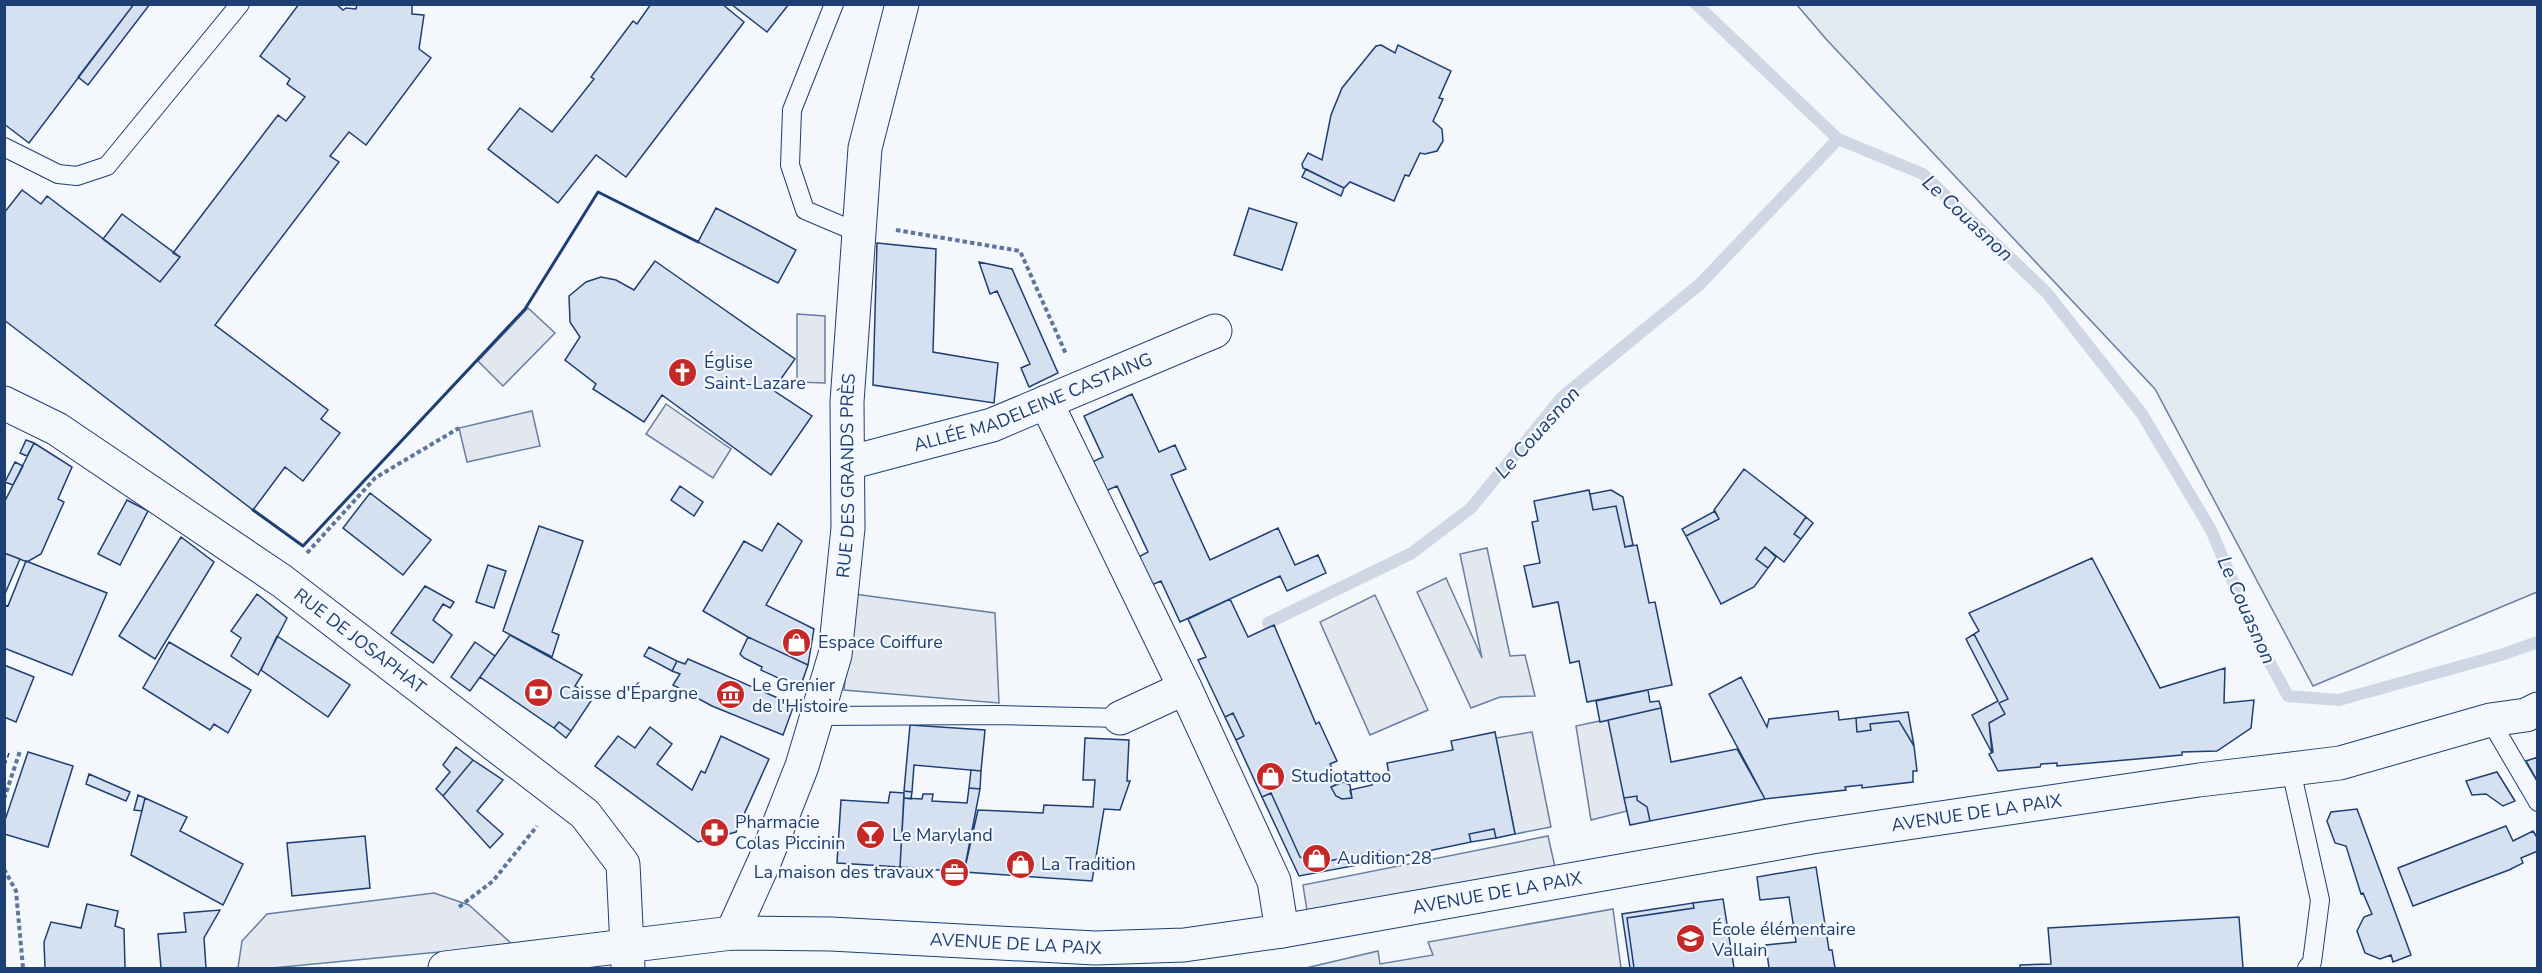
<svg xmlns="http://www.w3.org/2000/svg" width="2542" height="973" viewBox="0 0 2542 973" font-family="'Nunito Sans',sans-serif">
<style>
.green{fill:#e3e9f0;stroke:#687fa3;stroke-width:1.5}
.parking{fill:#e3e8f0;stroke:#687fa3;stroke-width:1.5}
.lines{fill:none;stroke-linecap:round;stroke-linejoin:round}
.stream{stroke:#cfd7e4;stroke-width:12}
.building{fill:#d5e0f0;stroke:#1d3f73;stroke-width:1.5}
.lane-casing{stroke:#1d3f73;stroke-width:20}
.street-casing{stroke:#1d3f73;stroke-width:35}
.secondary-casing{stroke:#1d3f73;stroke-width:35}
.path{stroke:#5e769c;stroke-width:4;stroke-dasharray:4.5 3;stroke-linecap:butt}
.lane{stroke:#f4f7fb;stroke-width:18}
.street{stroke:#f4f7fb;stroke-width:33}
.secondary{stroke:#f4f7fb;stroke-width:33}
.fence{stroke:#1d3f73;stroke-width:1.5;stroke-dasharray:8 3;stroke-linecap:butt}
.wall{stroke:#1d3f73;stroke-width:3}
.labels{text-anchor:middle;stroke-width:4.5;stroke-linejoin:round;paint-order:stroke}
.poi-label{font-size:18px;fill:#1d3f73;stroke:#f4f7fb;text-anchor:start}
.street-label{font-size:18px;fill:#1d3f73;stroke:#f4f7fb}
.water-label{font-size:20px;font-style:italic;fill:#1d3f73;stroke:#f4f7fb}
</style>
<rect width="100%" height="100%" fill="#f4f7fb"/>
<path class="green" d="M1797,5H2537V592L2313,686L2155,389L1826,39Z"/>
<path class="parking" d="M528,308L555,333L503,386L478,361Z
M797,314L825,316V383L797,382Z
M666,404L731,449L713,478L646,434Z
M532,411L540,446L467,462L459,428Z
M1487,548L1510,656L1525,655L1535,696L1500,697L1471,708L1417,592L1446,578L1482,658L1460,554Z
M854,594L995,613L999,703L844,690Z
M1375,595L1428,710L1370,735L1320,622Z
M1609,719L1627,811L1591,820L1576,726Z
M1532,732L1551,827L1515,834L1496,738Z
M1548,836L1555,867L1308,917L1303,885Z
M434,893L469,905L513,945L272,968H238L242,941L267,914Z
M1613,909L1621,968H1306L1378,951L1380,964L1433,955L1428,942Z"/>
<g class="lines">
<path class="stream" d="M1696,4L1838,139L1923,174L2047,293L2142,414L2211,530L2259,643L2288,696L2339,700L2501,655L2538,642
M1268,623L1412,553L1471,508L1562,397L1700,284L1838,139"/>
</g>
<path class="building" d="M4,4H134L29,143L4,124Z
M134,4H150L88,85L78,77Z
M299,4H336L343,10L346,8L356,9L357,4H412V14L424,15L419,49L431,58L366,145L349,132L330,156L339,162L215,325L328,410L321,419L340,433L303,481L285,467L253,510L4,320V213L22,190L41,204L47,196L160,282L180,257L173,253L278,115L286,121L305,97L287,84L290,79L260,56Z
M651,4H722L744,22L626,177L596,155L558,203L488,149L520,108L552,132L594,79L591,77L633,21L637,24Z
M731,4H789L767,32Z
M1381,45L1395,53L1398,45L1451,71L1439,98L1443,99L1433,121L1442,129L1443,141L1437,151L1425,154L1420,153L1409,176L1405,175L1394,201L1350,182L1344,188L1303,168L1302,164L1308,153L1322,160L1331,115L1342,88L1376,46Z
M1306,169L1344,188L1341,196L1302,177Z
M716,208L796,250L778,283L698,242Z
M1249,208L1297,223L1282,270L1234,255Z
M122,214L180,257L160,282L103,239Z
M877,243L936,249L933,352L998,363L994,403L873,385Z
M655,261L795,359L773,390L812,416L771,475L662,395L644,422L593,389L596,384L565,360L580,337L570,322L569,296L586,282L601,277L616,280L634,290Z
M979,262L1012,269L1058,373L1029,387L1021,368L1030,364L997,291L990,294Z
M1132,394L1159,452L1175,445L1186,469L1171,475L1210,560L1278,528L1295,565L1318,555L1326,573L1287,591L1280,576L1180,622L1161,581L1147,587L1135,559L1148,552L1117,486L1103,492L1090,463L1103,457L1084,416Z
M26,440L34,443L27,456L20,453Z
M34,443L72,467L58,499L64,502L41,554L27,562L4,553V503Z
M15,462L23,466L13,485L5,482Z
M1744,469L1806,517L1794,534L1801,539L1784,562L1765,547L1756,559L1768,568L1754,587L1721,604L1686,536L1719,519L1714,510Z
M680,486L703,502L694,516L671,500Z
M1589,490L1593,510L1616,506L1625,547L1637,545L1649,603L1655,602L1672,685L1587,702L1579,661L1570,663L1558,602L1533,607L1524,566L1540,563L1532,522L1538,521L1534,501Z
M1611,490L1623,497L1633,545L1625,547L1616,506L1593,510L1590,494Z
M370,493L431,540L403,575L343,528Z
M127,500L148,511L120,565L98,554Z
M1715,511L1719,519L1686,536L1682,529Z
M1806,517L1813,523L1801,539L1794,534Z
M778,523L802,541L766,605L814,629L808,665L748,637L703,611L744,541L762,551Z
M539,526L583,541L552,632L559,635L552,657L503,631Z
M181,537L214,562L155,659L119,636Z
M1765,547L1776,557L1768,568L1756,559Z
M4,553L20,559L4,596Z
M2092,558L2160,688L2225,668L2224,703L2254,700L2251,728L2217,751L2182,752V755L2057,766V763L2041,764L2040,767L1998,771L1989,754L1993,752L1989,723L2005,714L1999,703L2008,699L1974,634L1979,631L1969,613Z
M26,561L107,593L72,675L4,648V605L8,606Z
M488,565L506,571L494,608L476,602Z
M425,586L454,602L450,608L443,604L433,620L452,635L433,663L391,633Z
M257,594L287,618L258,675L231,656L241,638L231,631Z
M1230,599L1248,637L1274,625L1316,724L1319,722L1337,761L1330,764L1339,783L1331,787L1336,796L1342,799L1352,798L1350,790L1372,785L1370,778L1389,774L1387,763L1453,750L1451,741L1495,732L1515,834L1496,838L1494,829L1469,834L1471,842L1385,860L1383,850L1314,864L1300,857L1271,793L1262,797L1236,740L1244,736L1233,713L1225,717L1198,660L1206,657L1188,619Z
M1974,634L2008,699L1999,703L2005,714L1989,723L1992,753L1972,715L1998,701L1966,639Z
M510,635L582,675L575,686L593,698L571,731L559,722L554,728L480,677Z
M277,636L350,685L328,717L261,670Z
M748,637L808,665L800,688L761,670L762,667L744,658L740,654Z
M169,642L251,690L228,733L214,724L210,730L143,688Z
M475,642L495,656L470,691L451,677Z
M649,647L677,661L672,671L644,656Z
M688,659L794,705L783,735L712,706L673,685L680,674L672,671L677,661L685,664Z
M4,665L34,677L16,722L4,717Z
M1741,677L1767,727L1769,719L1838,711L1839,720L1856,718L1857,732L1871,730L1870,724L1899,721L1914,746L1917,771H1913V782L1862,788V785L1845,787L1846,790L1765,799L1709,694Z
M1648,690L1650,702L1659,701L1661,708L1600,722L1596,701Z
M1661,708L1671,762L1737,749L1765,799L1650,821L1647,807L1637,800V796L1624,798L1608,720Z
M1908,712L1914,746L1899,721L1870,724L1871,730L1857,732L1856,718Z
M1233,713L1244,736L1236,740L1225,717Z
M559,722L571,731L566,738L554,728Z
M910,725L985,730L981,771L914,765L912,792L904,791Z
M650,727L672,744L657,764L692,790L701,771L705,773L721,736L769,759L736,832L698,842L595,766L618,736L635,748Z
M1085,738L1129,740L1127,781H1130L1120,810L1104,809L1092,881L964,872L978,810L1043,813L1044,805L1093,807L1095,780H1083Z
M456,747L473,760L443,796L436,789L450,772L443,765Z
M28,752L73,766L48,847L4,834V823Z
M2538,757V782L2526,761Z
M473,760L503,780L477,811L503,834L490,848L443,796Z
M971,770L981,771L980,789L969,788Z
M2497,772L2515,801L2503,806L2486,794L2472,795L2466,781Z
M89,774L130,792L126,801L86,784Z
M1343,782L1350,785L1352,798L1342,799L1336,796L1331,787Z
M969,788L980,789L964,872L900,867L904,798L922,799L923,794H933L932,801L967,803Z
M904,791L912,792L911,799L904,798Z
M890,792L904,793L900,867L837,863L841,800L888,803Z
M1271,793L1300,857L1314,864L1383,850L1385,860L1299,876L1262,797Z
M138,795L145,798L142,811L134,810Z
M1637,796V800L1647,807L1650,821L1630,825L1624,798Z
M145,798L187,817L180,831L243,864L223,905L131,855Z
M2357,809L2411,955L2393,962L2391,955L2380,959L2365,953L2357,931L2364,917L2372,914L2363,893L2361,894L2346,846L2335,843L2327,821L2331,812Z
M2506,826L2513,841L2533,831L2538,839V851L2521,858L2523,863L2509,870L2413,906L2398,868Z
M1494,829L1496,838L1471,842L1469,834Z
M365,836L370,888L292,896L287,843Z
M1816,867L1829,950H1832L1835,968H1769L1766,945L1796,942L1789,897L1760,900L1757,877Z
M1723,899L1734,968H1634L1627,918L1694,908L1693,903Z
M1693,903L1694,908L1627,918L1634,968H1630L1622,914Z
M87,904L118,911L115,926L124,929L125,968H45L44,942L51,922L81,928Z
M220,910L204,938L206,968H161L158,934L186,932L184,913Z
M2239,917L2243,968H2020V965L2051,964L2048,928Z"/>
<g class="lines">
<defs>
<path id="lane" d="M834,4L792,110L790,165L805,210L859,233
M4,147L58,174L77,176L107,166L240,4
M816,716L998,715L1120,718
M2490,720L2538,802
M2291,770L2320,900L2312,962L2307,968"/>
<g id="street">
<path d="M1046,402L1185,688L1274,881L1282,931"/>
<path id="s1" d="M848,463L992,425L1215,331"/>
<path d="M1120,718L1185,688"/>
</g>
<g id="secondary">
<path id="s2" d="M4,403L57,429L282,581L585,814L623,864L628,968"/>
<path id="s3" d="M732,933L765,860L802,766L835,655L848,528L847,402L865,148L902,4"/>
<path id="s4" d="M445,968L732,933L831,934L1095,948L1184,945L1282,931L1812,837L2199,780L2340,763L2490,720L2526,715L2538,709"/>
</g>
</defs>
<use href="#lane" class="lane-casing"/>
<use href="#street" class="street-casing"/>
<use href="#secondary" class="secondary-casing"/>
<path class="path" d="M896,230L1020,251L1066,354
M307,553L375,478L459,428
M4,799L20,751
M4,869L16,891L23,968
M459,907L493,881L537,826"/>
<use href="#lane" class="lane"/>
<use href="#street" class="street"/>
<use href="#secondary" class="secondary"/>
<path class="fence" d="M4,768L9,753"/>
<path class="wall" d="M253,510L303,546L525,309L598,192L698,242"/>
</g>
<defs>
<symbol id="church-disc" viewBox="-11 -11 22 22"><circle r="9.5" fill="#c62828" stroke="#f4f7fb"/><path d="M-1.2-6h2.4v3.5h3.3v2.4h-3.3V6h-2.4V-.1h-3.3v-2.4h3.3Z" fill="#fff"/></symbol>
<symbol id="shop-disc" viewBox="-11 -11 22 22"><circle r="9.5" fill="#c62828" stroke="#f4f7fb"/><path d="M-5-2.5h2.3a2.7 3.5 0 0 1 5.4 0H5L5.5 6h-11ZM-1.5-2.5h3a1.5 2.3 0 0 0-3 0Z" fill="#fff"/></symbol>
<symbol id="bank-disc" viewBox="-11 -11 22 22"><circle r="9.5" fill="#c62828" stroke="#f4f7fb"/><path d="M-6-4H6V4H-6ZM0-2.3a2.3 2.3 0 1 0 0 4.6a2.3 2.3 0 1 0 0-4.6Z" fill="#fff"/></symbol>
<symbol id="museum-disc" viewBox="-11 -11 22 22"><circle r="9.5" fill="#c62828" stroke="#f4f7fb"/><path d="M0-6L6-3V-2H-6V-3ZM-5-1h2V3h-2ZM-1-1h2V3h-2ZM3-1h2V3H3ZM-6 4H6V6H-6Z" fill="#fff"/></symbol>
<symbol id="pharmacy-disc" viewBox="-11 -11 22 22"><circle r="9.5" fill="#c62828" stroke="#f4f7fb"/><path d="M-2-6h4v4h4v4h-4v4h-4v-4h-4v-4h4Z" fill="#fff"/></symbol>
<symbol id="bar-disc" viewBox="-11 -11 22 22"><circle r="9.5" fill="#c62828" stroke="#f4f7fb"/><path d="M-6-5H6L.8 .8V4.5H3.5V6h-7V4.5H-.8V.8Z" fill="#fff"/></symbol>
<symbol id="office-disc" viewBox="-11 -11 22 22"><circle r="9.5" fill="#c62828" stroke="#f4f7fb"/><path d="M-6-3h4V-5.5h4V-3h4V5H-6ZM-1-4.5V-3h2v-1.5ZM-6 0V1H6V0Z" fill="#fff"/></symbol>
<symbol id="school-disc" viewBox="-11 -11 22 22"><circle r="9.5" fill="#c62828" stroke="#f4f7fb"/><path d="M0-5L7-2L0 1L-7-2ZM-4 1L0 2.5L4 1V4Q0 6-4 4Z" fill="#fff"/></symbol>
</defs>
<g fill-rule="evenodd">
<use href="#church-disc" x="666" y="356" width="33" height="33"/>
<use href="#shop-disc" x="780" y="626" width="33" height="33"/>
<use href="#bank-disc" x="522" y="676" width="33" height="33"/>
<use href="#museum-disc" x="714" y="678" width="33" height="33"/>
<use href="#shop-disc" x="1254" y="760" width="33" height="33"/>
<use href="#pharmacy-disc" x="698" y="816" width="33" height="33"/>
<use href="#bar-disc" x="854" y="818" width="33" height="33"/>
<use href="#shop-disc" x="1300" y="842" width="33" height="33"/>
<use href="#shop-disc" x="1004" y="848" width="33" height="33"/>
<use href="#office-disc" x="938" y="856" width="33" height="33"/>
<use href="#school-disc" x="1674" y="922" width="33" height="33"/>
</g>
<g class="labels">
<g class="poi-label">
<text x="704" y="368">Église<tspan x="704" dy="21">Saint-Lazare</tspan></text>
<text x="818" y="648">Espace Coiffure</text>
<text x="752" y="691">Le Grenier<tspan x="752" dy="21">de l'Histoire</tspan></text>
<text x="559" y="699">Caisse d'Épargne</text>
<text x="1291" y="782">Studiotattoo</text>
<text x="735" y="828">Pharmacie<tspan x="735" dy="21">Colas Piccinin</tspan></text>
<text x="892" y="841">Le Maryland</text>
<text x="1337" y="864">Audition 28</text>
<text x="1041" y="870">La Tradition</text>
<text x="934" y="878" text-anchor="end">La maison des travaux</text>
<text x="1712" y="935">École élémentaire<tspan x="1712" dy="21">Vallain</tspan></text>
</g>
<g class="street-label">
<text dy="6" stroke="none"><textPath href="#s1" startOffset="195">ALLÉE MADELEINE CASTAING</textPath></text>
<text dy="6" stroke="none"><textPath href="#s3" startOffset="477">RUE DES GRANDS PRÈS</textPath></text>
<text dy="6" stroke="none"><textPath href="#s2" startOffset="429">RUE DE JOSAPHAT</textPath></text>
<text dy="6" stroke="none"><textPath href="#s4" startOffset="1545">AVENUE DE LA PAIX</textPath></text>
<text dy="6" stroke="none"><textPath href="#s4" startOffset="1059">AVENUE DE LA PAIX</textPath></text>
<text dy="6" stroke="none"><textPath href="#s4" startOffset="573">AVENUE DE LA PAIX</textPath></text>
</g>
<g class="water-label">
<text transform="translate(1968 218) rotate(43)" y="7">Le Couasnon</text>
<text transform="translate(1537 432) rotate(-48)" y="7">Le Couasnon</text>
<text transform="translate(2247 610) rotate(66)" y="7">Le Couasnon</text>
</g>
</g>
<rect width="2542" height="973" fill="none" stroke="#1d3f73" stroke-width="12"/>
</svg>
